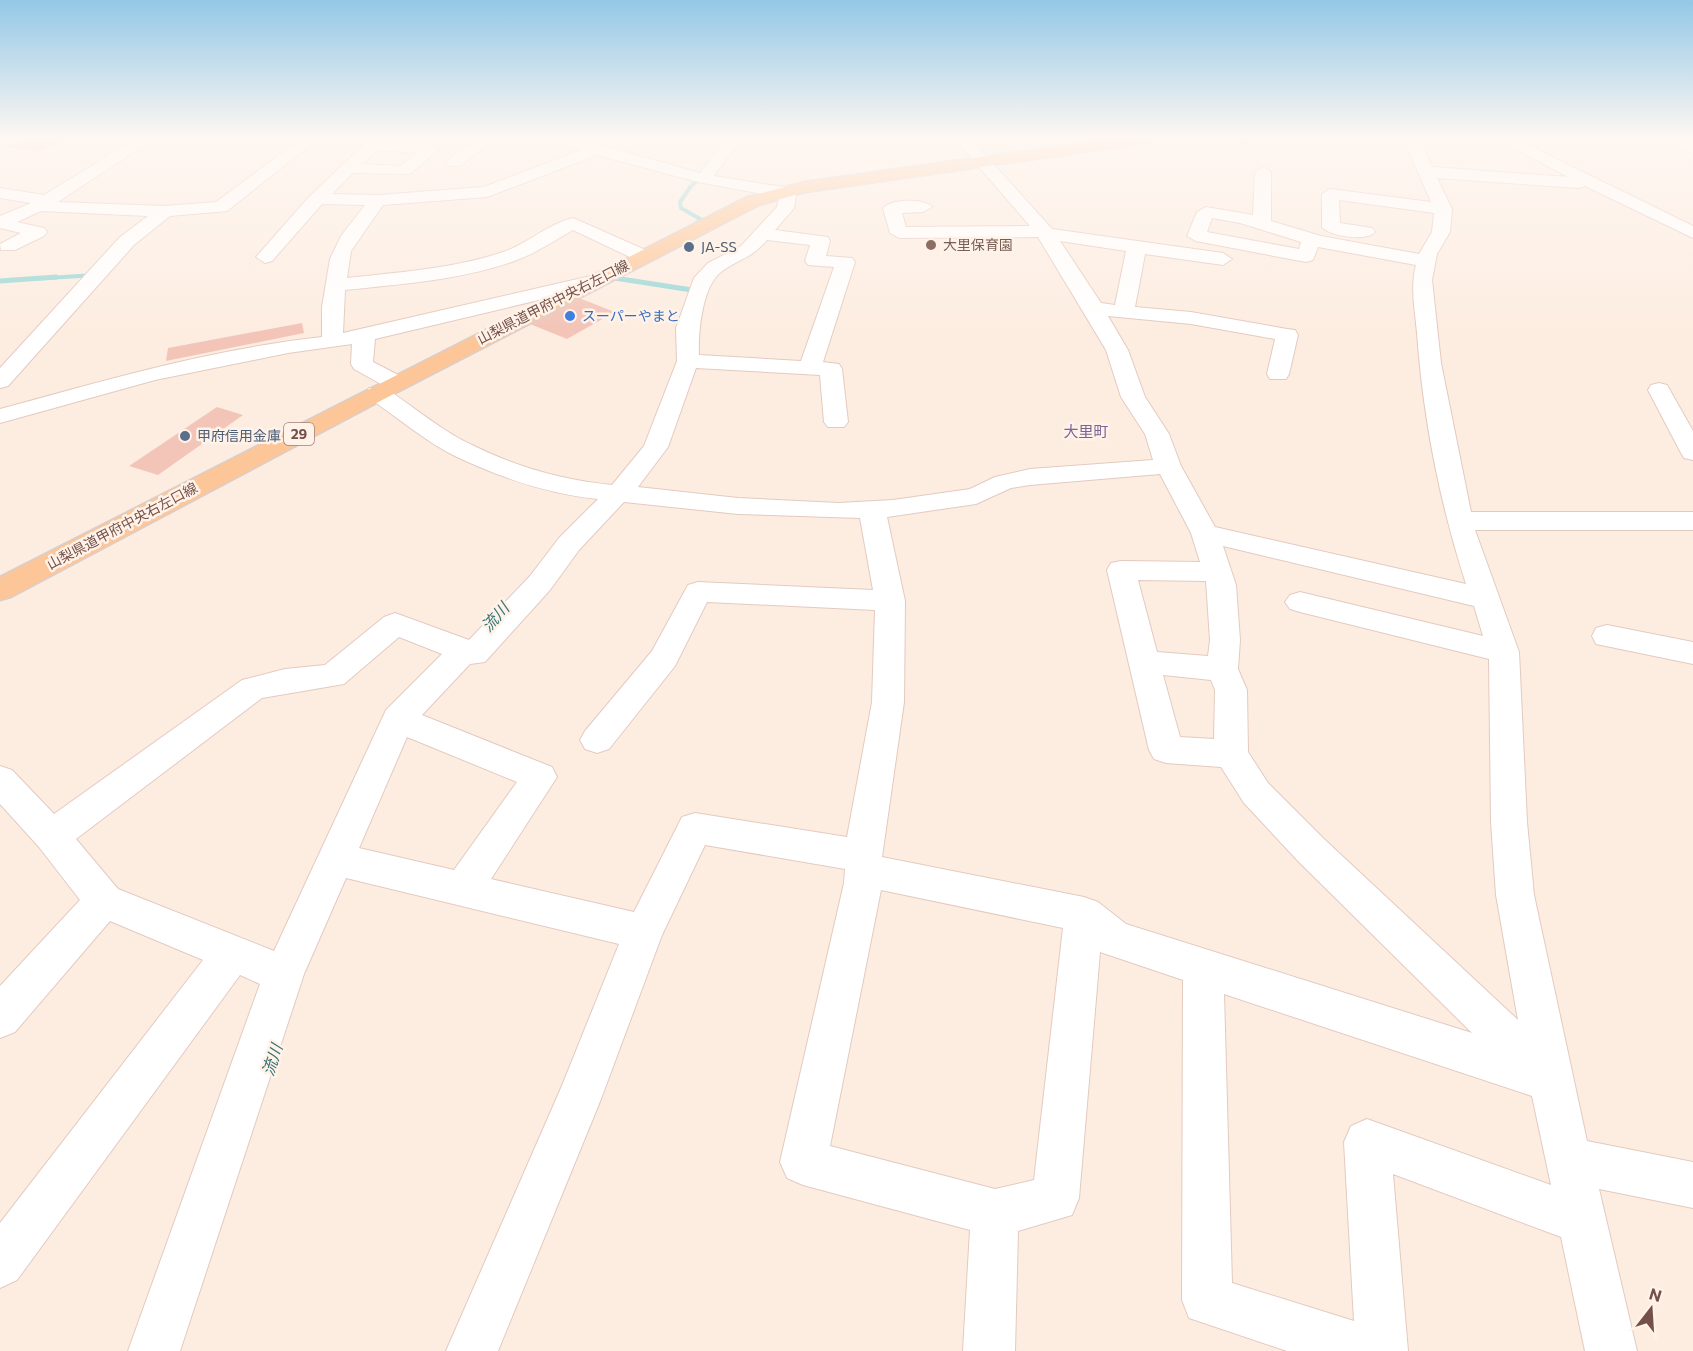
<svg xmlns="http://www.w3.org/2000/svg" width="1693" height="1351" viewBox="0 0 1693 1351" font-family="Commissioner,'Noto Sans JP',sans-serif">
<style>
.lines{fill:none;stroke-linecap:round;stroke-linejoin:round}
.stream-far1{stroke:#9cd8d7;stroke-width:4}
.stream{stroke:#9cd8d7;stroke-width:5}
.building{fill:#f3c5b8}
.minor-casing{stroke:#e3cac0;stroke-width:2}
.major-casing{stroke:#d8cecc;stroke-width:3}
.minor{fill:#fff;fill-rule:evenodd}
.major{fill:#fdc698;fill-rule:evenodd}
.education-dot{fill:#8d6e63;stroke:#fff2e8;stroke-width:2}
.service-dot{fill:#5c6f8a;stroke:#fff2e8;stroke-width:2}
.shop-dot{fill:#3f7fe0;stroke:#fff2e8;stroke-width:2}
.labels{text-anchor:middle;stroke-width:5;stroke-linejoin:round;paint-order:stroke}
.far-education-label{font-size:14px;fill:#785e54;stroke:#fff2e8;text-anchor:start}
.far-service-label{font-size:14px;fill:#4e5e75;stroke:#fff2e8;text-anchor:start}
.far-street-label{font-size:14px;fill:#745048;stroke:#fff2e8}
.far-shop-label{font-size:14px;fill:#366cbe;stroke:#fff2e8;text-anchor:start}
.shield{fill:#fff2e8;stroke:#9e8178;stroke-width:1.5}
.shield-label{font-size:14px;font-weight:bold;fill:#745048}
.far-quarter-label{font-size:15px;fill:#7d6398;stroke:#fff2e8}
.water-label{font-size:16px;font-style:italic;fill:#387473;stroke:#fff2e8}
</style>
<rect width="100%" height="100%" fill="#fdede1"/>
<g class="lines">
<path class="stream-far1" d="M696,223L702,220L681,208L680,202L691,186L701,178
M608,276V279
M32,279L95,275"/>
<path class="stream" d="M608,277L692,290L690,295
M0,281L56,277"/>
</g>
<path class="building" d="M28,138H71L40,151L6,147Z
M1220,138H1251L1253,143L1221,142Z
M579,298L615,312L567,339L530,324Z
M302,323L304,333L166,361L168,348Z
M217,407L243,415L158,475L129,466Z"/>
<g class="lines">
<defs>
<path id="minor" d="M137,138H155L58,202L165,206L216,202L302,138H319L227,211L170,216L134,245L8,386L0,388V368L120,237L148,216L41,211L17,222L44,228L47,232L44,236L15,250H1L0,244L21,233L0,228V216L31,203L0,198V188L44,195Z
M371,138L431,144L439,149L410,174L353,173L332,194L378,195L484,187L581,150L556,141L553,138H575L700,173L726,138H742L714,176L783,187L795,186L797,190L794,208L775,230L828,237L830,241L826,256L852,258L855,262L823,362L839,364L842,369L848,422L844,427H828L824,422L820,375L696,368L668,447L638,487L738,498L839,503L893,500L970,489L995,477L1030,469L1153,460L1145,434L1121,397L1106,350L1038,237L899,238L890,233L883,208C891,199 924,198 932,207L923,212L902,213L906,227L1030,226L954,138H970L1052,229L1223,253L1232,259L1223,265L1145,254L1135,307L1191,312L1287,329L1295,330L1298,335L1289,374L1286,379H1270L1267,374L1275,339L1191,324L1108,316L1128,350L1145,397L1169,434L1181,466L1215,527L1466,584C1440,504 1423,418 1417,333C1415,310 1410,287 1416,265L1318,247L1313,260L1306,262L1196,241L1187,236L1197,212L1206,207L1253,215L1255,172L1263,167L1271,172V221L1321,236L1419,254L1432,232L1434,213L1339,200L1340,223L1372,228L1375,232C1367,242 1329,236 1322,227V194L1330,189L1431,202L1403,138H1419L1432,167L1568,177L1494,138H1514L1693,226V238L1585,186L1579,188L1437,178L1452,209L1450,232L1437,254L1432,280L1441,363L1471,512H1693V530H1475L1519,652L1527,822L1534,895L1587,1141L1693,1162V1208L1599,1189L1637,1351H1585L1561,1237L1393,1174L1408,1351H1287L1189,1318L1182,1300L1183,980L1100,952L1079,1198L1072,1215L1018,1231L1015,1351H963L970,1230L803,1185L787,1178L780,1162L844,883L845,869L705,845L662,935L601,1099L498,1351H446L561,1088L619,944L346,878L304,974L180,1351H128L260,984L240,975L17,1280L0,1288V1223L203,960L110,921L15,1032L0,1038V986L80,900L39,847L0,804V766L12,770L54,814L242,680L285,669L325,665L384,617L395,613L469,640L530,576L559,538L598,499C548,494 502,478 457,457C426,442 397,417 369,398L366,393L369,388H385C414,407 443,432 474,446C519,468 563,480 612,485L644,446L677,361L676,328L694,278L708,263L741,246L777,207L779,197L698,182L597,155L487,197L383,205L351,251L347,278C399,272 453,269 503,252C527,244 548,224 573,218L650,252L652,256L643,262L636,260L573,230C555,240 536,253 517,260C463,280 402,284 345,290L343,333L595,275L605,281L602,285L375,339L373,362L404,378L407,383L404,388H388L354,369L351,364L352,344L288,353L155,380L0,423V409C106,380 212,349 322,337V307L330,259L341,236L365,205L322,204L272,261L265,263L256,257L308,198ZM377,150L417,153L400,166L362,164ZM1212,218L1240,223L1301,242L1299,249L1207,232ZM767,240L810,245L805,261L808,265L834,267L801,361L699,355C698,332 702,287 721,272C739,258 750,260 767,240ZM1060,241L1126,251L1115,305L1101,303ZM1160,474L1191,533L1200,562L1121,561L1111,563L1107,570L1149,750L1154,759L1166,763L1221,767L1244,803L1298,861L1472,1033L1126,924L1098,902L1084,897L882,857L904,702L905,601L887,517L976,504L1011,488L1030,485ZM624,502L738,514L860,518L873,590L698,582L688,585L652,651L585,731L580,740L585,749L597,753L609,749L675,666L707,602L875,610L872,702L847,837L695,813L682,817L634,912L491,879L557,777L552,767L422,715L470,664L485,662L550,590L579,550ZM1223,546L1474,606L1483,636L1300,592L1290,595L1285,602L1290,609L1300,612L1489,659L1491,822L1496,895L1518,1020L1324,839L1268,783L1248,752L1247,690L1238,669L1240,640L1236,585ZM1138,580L1206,581L1210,640L1208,656L1157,652ZM399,637L442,654L386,710L274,951L118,889L76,839L262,698L344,684ZM1163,675L1211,680L1215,690L1214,739L1180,737ZM407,737L517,782L454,870L359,848ZM881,890L1063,928L1034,1180L995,1189L830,1146ZM1224,994L1532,1096L1551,1185L1367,1119L1351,1126L1344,1142L1354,1321L1232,1283Z
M478,138H495L460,166H448L446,163L448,160Z
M1659,138H1680L1693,143V154Z
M1659,383L1667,385L1693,431V460L1684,458L1681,453L1648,390L1651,385Z
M1607,625L1693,642V664L1596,644L1592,636L1596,628Z"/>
<path id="major" d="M1114,138H1155L1147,143L806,192L759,205L386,398L11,597L0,600V577L747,197L805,182Z"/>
</defs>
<use href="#minor" class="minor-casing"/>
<use href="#major" class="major-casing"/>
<use href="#minor" class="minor"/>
<use href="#major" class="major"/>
</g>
<linearGradient id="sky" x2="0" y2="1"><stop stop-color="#94c8e7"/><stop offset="0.42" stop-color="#fef7f2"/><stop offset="1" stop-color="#fef7f2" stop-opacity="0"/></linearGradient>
<rect width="1693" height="327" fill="url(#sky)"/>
<circle class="education-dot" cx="931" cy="245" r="6"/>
<g class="service-dot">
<circle cx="689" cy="247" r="6"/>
<circle cx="185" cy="436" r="6"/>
</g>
<circle class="shop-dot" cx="570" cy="316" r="6"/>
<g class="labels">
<g class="far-education-label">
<text x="943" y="250">大里保育園</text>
</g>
<g class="far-service-label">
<text x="701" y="252">JA-SS</text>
<text x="197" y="441">甲府信用金庫</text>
</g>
<g class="far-street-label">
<text transform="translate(553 302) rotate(-27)" y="5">山梨県道甲府中央右左口線</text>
<text transform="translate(122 526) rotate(-28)" y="5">山梨県道甲府中央右左口線</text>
</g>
<g class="far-shop-label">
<text x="582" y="321">スーパーやまと</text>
</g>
<rect class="shield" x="284" y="423" width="30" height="22" rx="4.5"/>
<g class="shield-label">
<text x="299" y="439">29</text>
</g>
<g class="far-quarter-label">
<text x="1086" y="437">大里町</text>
</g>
<g class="water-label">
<text transform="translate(495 617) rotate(-49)" y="6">流川</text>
<text transform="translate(272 1060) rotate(-72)" y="6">流川</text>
</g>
</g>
<g transform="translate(1651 1309) rotate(17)" stroke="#fff2e8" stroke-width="4.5" paint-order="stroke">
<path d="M0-4.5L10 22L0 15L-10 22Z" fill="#745048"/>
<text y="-9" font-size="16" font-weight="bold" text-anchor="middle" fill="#745048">N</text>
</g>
</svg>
